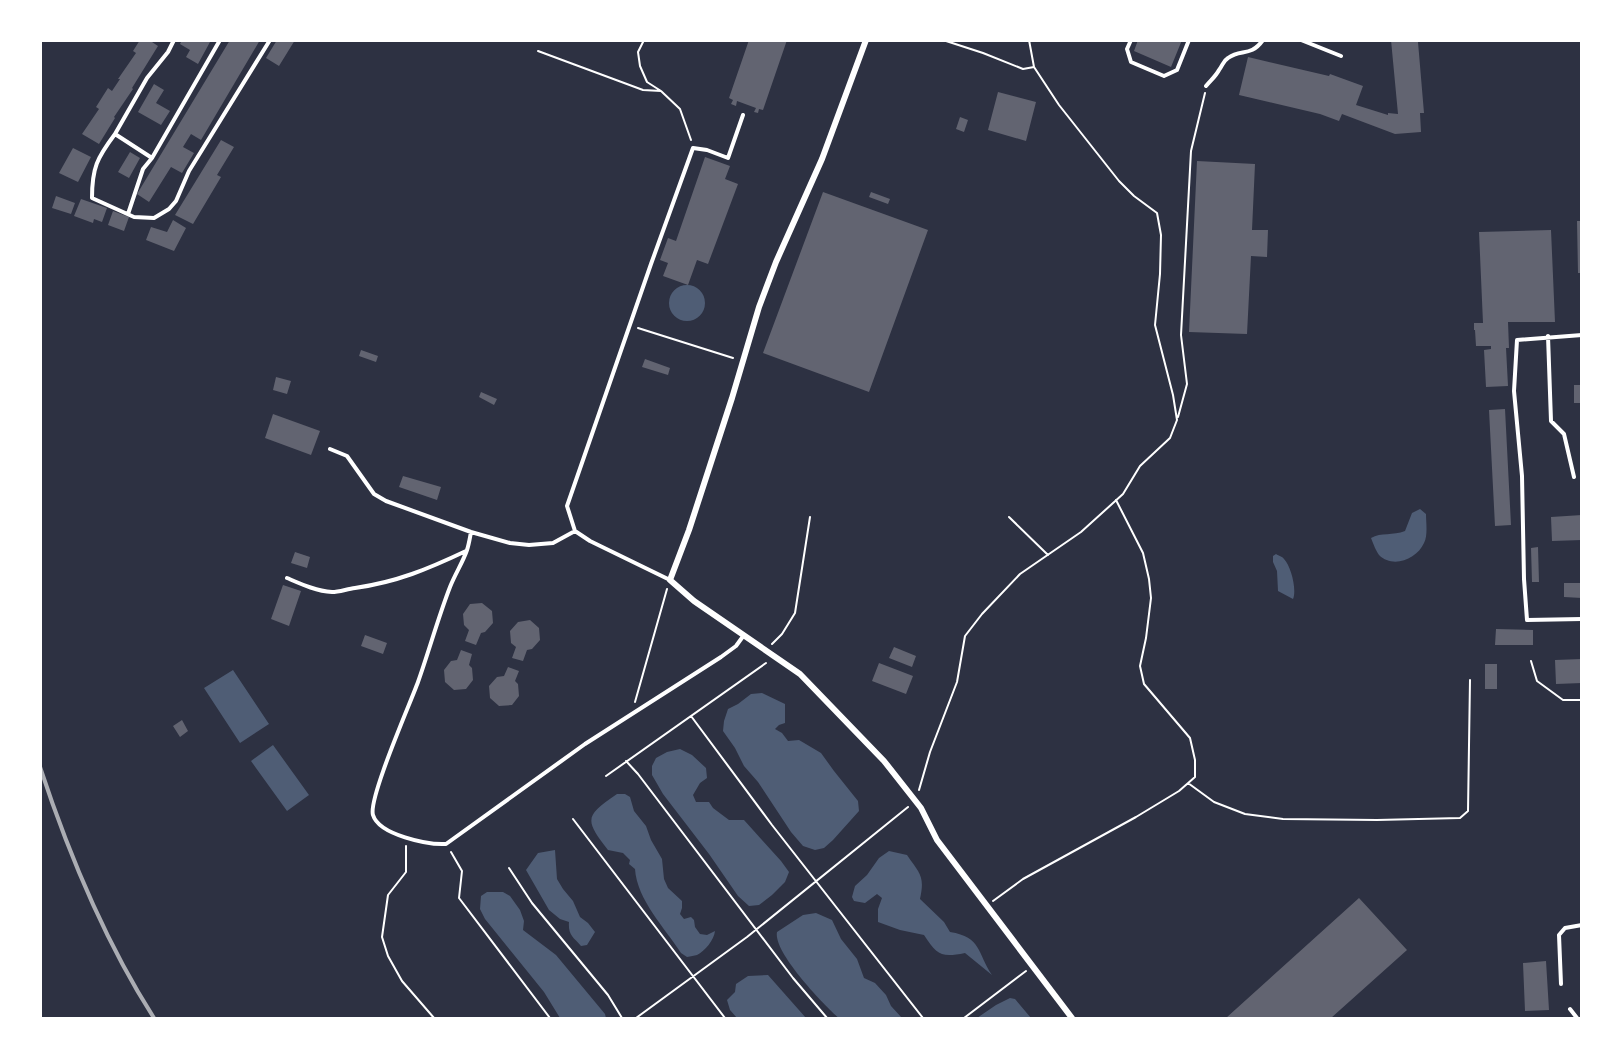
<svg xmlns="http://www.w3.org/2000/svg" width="1622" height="1059" viewBox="0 0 1622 1059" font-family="Ubuntu,sans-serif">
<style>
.water{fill:#4f5d75}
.building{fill:#626471}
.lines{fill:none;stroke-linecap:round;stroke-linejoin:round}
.path{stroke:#fff;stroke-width:2}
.service{stroke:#fff;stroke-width:4}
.minor{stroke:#fff;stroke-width:6}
.rail{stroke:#abadb3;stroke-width:4}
</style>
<rect width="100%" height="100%" fill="#2d3142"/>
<path class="water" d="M669 303a18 18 0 1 1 36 0a18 18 0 1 1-36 0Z
M1420,509L1426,514C1426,523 1428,535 1424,543C1417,559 1393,569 1379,555C1376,551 1373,543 1371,538C1381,532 1393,536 1405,531L1412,513Z
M1276,554C1279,556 1282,556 1284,559C1291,566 1297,590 1293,599L1278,591L1277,571L1273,562V556Z
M233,670L269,724L240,743L204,688Z
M762,693L785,704V723L779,725L775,729L782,733L788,741L799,740L821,753L834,771L858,801L859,811L833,840L824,848L815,850L803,846L791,832L758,782L744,766L735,748L723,731L724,721L728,709L738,704L751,694Z
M273,745L309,795L287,811L251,761Z
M680,749L692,755L706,768L707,778L700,783L693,795L696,802H709L713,808L729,820H744L781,861L789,872L785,882L772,895L759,905L749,906L738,896L709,854L663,794L652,775V766L656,758L667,752Z
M617,794H625L630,797L634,811L646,826L651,840L662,859L664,879L668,888L682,901V908L680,914L684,919L691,917L694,920L695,927L700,934L707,935L715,931C714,940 705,951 697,955C694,956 691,956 687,957L681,953C665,928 637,900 635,869L629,864L630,860L623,853L608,850C584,819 585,816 617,794Z
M555,850L557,879L563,889L573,901L580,917L588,923L595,932L587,945L581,946C573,937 568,935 569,922L560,919L549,910L526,870L538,853Z
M889,851L907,855C920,874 925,876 920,899L944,922L950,932C982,937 977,953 992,975L965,953C941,958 937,955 924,935L900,930L878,922V909L882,898L877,894L865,903L854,901L852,897L855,886L867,875L879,858Z
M487,892H503L510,896L520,910L524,921L523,930L556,955L605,1014L606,1018H560L544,992L485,919L480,909L481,896Z
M816,913L832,920L841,939L857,959L864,978L875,983L886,995L891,1006L902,1018H839C824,1005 773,952 777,932L803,915Z
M768,975L806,1018H737L730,1010L727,1000L735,992L736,984L748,976Z
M1010,998L1015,999L1031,1018H977L996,1005Z"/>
<path class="building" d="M140,40H149L158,46L132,88L133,89L114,117L115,118L99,144L82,134L99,109L96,107L108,88L112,91L120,79H118L136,53L133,51Z
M182,40H208L210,42L198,64L186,57L190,50L180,44Z
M230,40H260L201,140L191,134L183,147L194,153L182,173L171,167L149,202L137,194Z
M277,40H295L279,66L266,58Z
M749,40H787L763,110L759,109L758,113L754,112L756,108L737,101L736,106L731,104L733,100L729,98Z
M1138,40H1182L1171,67L1134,51Z
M1391,40H1415V42H1418L1424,113H1420L1421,132L1395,134L1342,114L1339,121L1320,114L1239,95L1248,57L1329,76L1330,74L1363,86L1356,105L1388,115V113L1398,114Z
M154,84L164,90L156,103L170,111L161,125L138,112Z
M998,92L1036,102L1026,141L988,130Z
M960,117L968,120L964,132L956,129Z
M221,140L234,147L217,175L221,177L193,224L175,215Z
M73,148L91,157L78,182L59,173Z
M130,152L140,158L129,178L118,172Z
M705,157L730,166L725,179L738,184L708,264L697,260L688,285L663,276L668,263L660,260L668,238L676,241Z
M1197,161L1255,164L1252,230H1268L1267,257L1251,256L1247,334L1189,332Z
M823,192L928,230L869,392L763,353Z
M871,192L890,199L888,204L869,197Z
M56,196L75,203L71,214L52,208Z
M81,199L107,208L102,222L94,219L93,223L74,216Z
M113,211L129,217L124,231L108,225Z
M173,220L186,228L174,251L146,240L151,227L167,232Z
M1577,221H1582V273H1578Z
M1551,230L1555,322H1508L1509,348H1506L1508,386L1486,387L1484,350L1491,349V346H1476L1475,330H1474V323H1483L1479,232Z
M361,350L378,356L376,362L359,356Z
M645,359L670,368L668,375L642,367Z
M276,377L291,381L287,394L273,390Z
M1574,385H1582V403H1574Z
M481,392L497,399L494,405L479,397Z
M1505,409L1511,525L1495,526L1489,410Z
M273,414L320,431L311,455L265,438Z
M403,476L441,487L437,500L399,487Z
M1582,515V540L1552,541L1551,517Z
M1538,547L1539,582H1532L1531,548Z
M295,552L310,557L307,568L291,563Z
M1564,583H1582V598L1564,597Z
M283,585L301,591L289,626L271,619Z
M482,603L492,611L493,623L485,632L481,633L476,645L465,641L469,630L464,625L463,614L470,604Z
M530,620L539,628L540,640L532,649L527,650L523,661L512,658L516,647L511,643L510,631L518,622Z
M1496,629L1533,630V645H1495Z
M365,635L387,643L383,654L361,646Z
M894,647L916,656L912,667L889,658Z
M461,650L472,654L469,665L472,668L473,680L466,689L454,690L445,682L444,670L451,661L457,660Z
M1582,659V683L1556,684L1555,660Z
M879,663L913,676L906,694L872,681Z
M1485,664H1497V689H1485Z
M508,667L519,671L515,681L518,684L519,696L512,705L499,706L490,698L489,686L497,677L504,676Z
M182,720L188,731L180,737L173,726Z
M1359,898L1407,950L1331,1018H1226Z
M1546,961L1549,1010L1525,1011L1523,963Z"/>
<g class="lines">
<path class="path" d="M644,40L638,52L640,66L647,82L661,91L680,109L691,140
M943,40L983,53L1023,69L1034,67
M538,51L643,90L661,91
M638,328L733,358
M1178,417L1187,384L1181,335L1191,151L1205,93
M1009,517L1048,555
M772,644L782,634L795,613L810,517
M1531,661L1537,681L1563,700H1582
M635,702L667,589
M691,716L772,825L923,1018
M626,761L638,774L793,978L827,1018
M606,776L766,663
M1188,783L1214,802L1245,814L1283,819L1377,820L1460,818L1468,811L1470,680
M919,790L930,752L957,682L965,636L982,614L1020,574L1081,532L1123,494L1140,466L1170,438L1177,420L1173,395L1155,325L1160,274L1161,235L1157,213L1134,196L1119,181L1059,105L1034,67L1029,40
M573,819L725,1018
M406,846V872L388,895L382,937L388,956L402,981L434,1018
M451,852L462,871L459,898L550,1018
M509,868L532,903L608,995L622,1018
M993,901L1023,879L1136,817L1179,791L1195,777V760L1190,738L1144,684L1140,666L1146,638L1151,598L1149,579L1143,553L1116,500
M636,1018L747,937L908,807
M964,1018L1026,971"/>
<path class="service" d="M174,40L168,52L147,78L115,134L152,158L220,40
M1131,40L1127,49L1131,62L1164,76L1177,70L1189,40
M1301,40L1341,56
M1206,86C1211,80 1216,76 1219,70C1223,65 1223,61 1228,58C1241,48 1250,58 1263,40
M115,134C97,158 92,168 92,198L134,217L154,218L169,209L176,201L189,171L270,40
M128,214L143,169L152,158
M1582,335L1517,340L1514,391L1522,476L1524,579L1527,620L1582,619
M1548,336L1551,421L1564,434L1574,477
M330,449L347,456L374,494L386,501L471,532L510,543L529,545L553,543L575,531L567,506L651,264L693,148L707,150L728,158L743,115
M575,531L590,541L670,580
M471,532C470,537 469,544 467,550C463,562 455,574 450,587C438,618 429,651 418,682C410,704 368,799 373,815C379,835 428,845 446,844L585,744L721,657L736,646L744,635
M287,578C301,584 316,591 332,592C339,592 347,589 355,588C397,582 428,569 466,551
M1561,984L1559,935L1565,928L1582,925
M1570,1009L1577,1018"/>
<path class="minor" d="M866,40L822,159L776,262L759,307L732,398L689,530L670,580L694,601L800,674L884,761L921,808L937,840L1072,1018"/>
<path class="rail" d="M40,767C69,855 104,940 154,1018"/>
</g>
<rect width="1622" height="1059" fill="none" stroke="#ffffff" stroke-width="84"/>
</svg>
